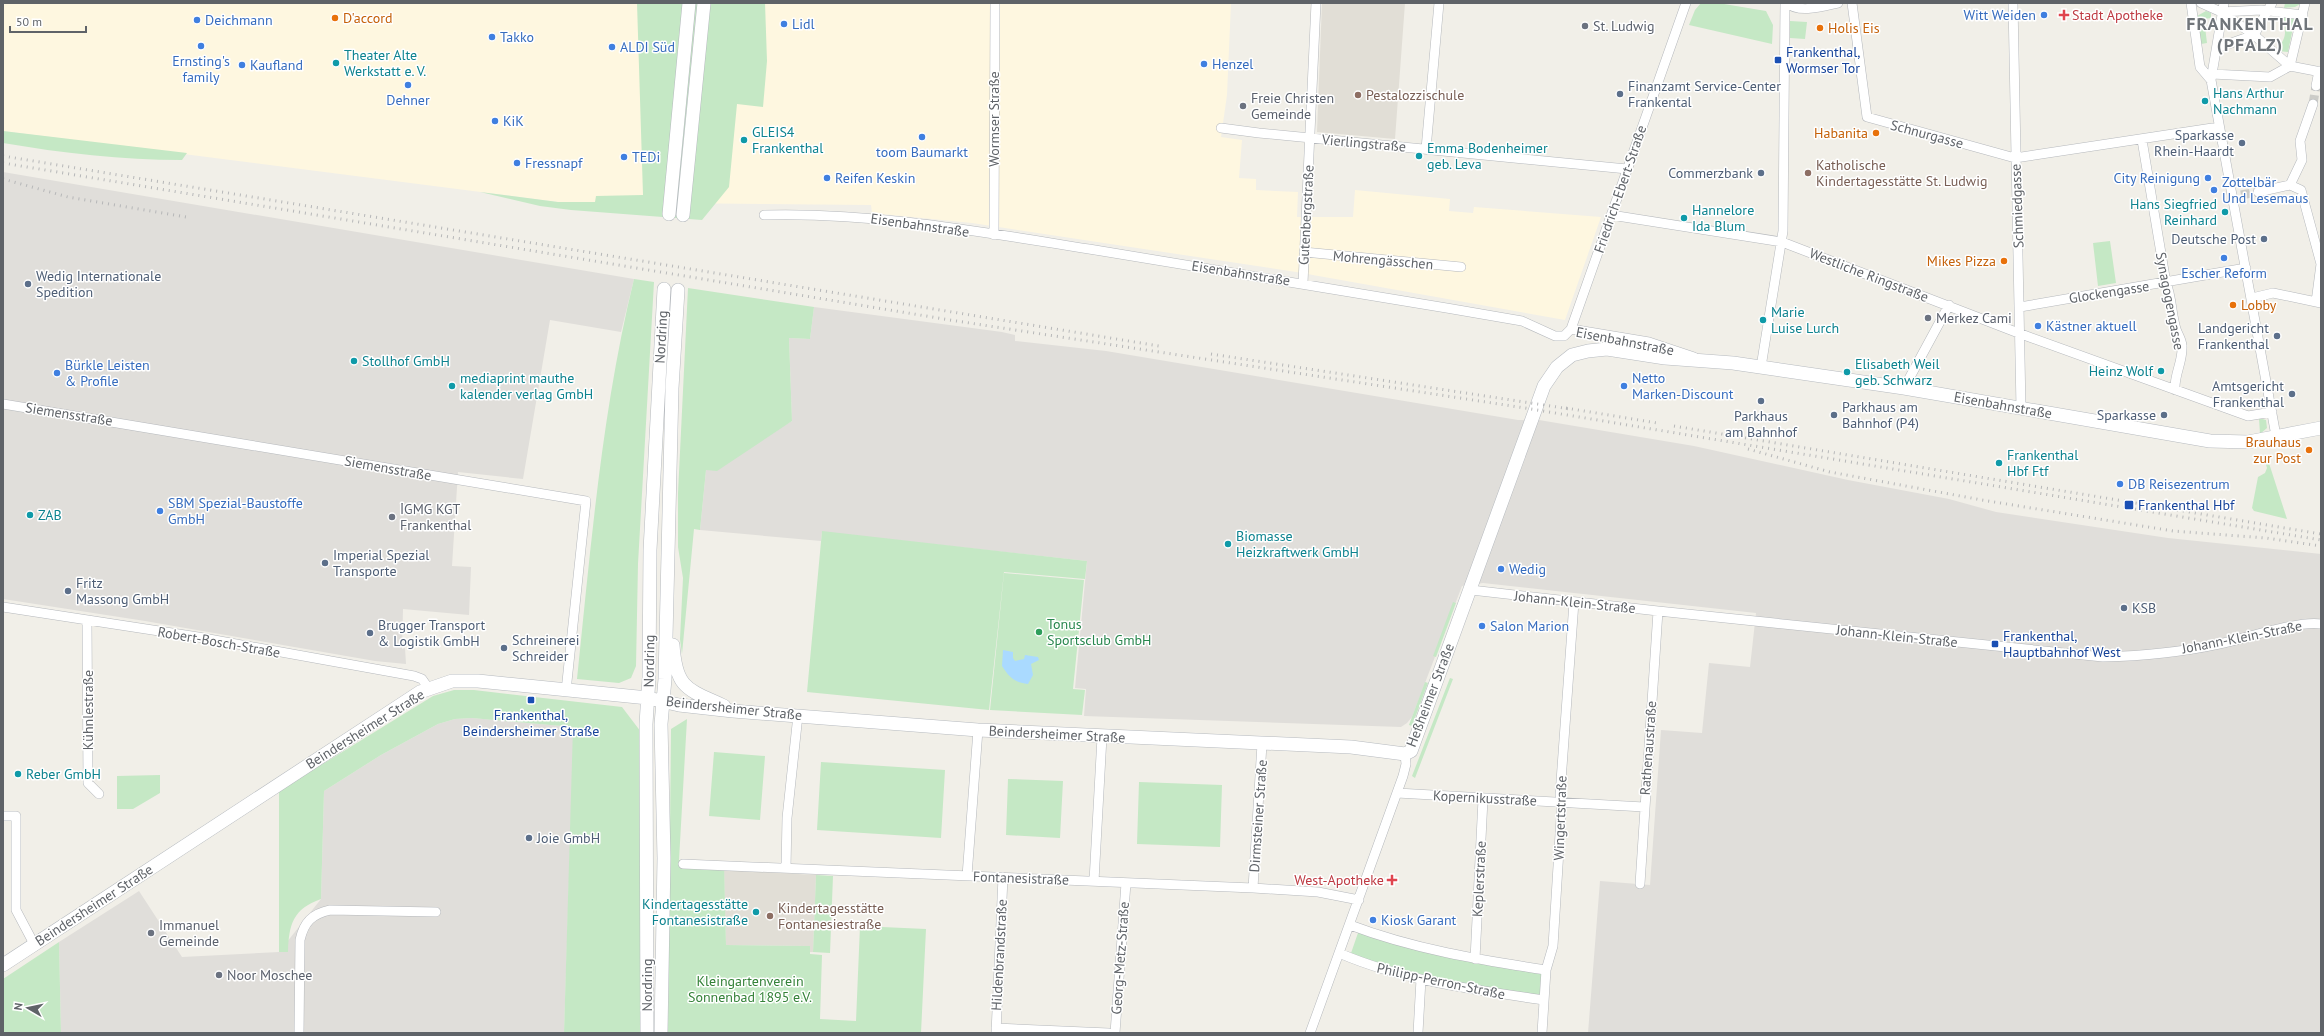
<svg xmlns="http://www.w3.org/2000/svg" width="2324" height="1036" viewBox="0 0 2324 1036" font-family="'PT Sans',sans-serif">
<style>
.commercial{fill:#fef7e0}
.industrial{fill:#e0deda}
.education{fill:#e1ded6}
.green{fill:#c5e8c5}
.water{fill:#aadaff}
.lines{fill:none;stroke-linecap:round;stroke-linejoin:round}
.street-tunnel{stroke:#ccccc8;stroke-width:9;stroke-dasharray:9 4.5;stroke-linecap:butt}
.street-casing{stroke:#b5b8bc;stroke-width:10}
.secondary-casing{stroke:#b6babf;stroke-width:14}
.street{stroke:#fff;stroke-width:9}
.secondary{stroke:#fff;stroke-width:13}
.rail{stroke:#b6b7b8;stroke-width:3;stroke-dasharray:1 5;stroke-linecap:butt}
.shop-dot{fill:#3f7fe0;stroke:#fff;stroke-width:1.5}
.health-dot{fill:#e0444e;stroke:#fff;stroke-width:1.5}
.food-dot{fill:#e8710a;stroke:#fff;stroke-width:1.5}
.worship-dot{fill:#6b7280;stroke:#fff;stroke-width:1.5}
.transit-dot{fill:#1a4fb4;stroke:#fff;stroke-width:1.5}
.culture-dot{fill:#0f9aa8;stroke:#fff;stroke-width:1.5}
.service-dot{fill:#5c6f8a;stroke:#fff;stroke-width:1.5}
.education-dot{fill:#8d6e63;stroke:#fff;stroke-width:1.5}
.leisure-dot{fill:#2e9e5b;stroke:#fff;stroke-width:1.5}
.labels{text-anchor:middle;stroke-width:3;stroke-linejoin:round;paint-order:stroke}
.shop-label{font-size:14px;fill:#366cbe;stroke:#fff;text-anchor:start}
.health-label{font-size:14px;fill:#be3a42;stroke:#fff;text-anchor:start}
.food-label{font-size:14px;fill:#c56008;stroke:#fff;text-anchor:start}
.worship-label{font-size:14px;fill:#5b616d;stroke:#fff;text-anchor:start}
.transit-label{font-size:14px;fill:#164399;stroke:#fff;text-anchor:start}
.culture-label{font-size:14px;fill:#0d838f;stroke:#fff;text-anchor:start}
.service-label{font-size:14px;fill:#4e5e75;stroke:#fff;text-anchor:start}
.education-label{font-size:14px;fill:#785e54;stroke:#fff;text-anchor:start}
.street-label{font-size:14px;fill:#5f6368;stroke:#fff}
.leisure-label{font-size:14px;fill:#27864d;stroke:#fff;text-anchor:start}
.park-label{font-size:14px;fill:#348238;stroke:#fff}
.district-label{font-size:18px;font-weight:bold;letter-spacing:1px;fill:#70757a;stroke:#fff}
</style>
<rect width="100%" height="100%" fill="#f1efe8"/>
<path class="commercial" d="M3,3H1231L1227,95L1221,137L1242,140L1239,178L1256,179V190L1298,192L1297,217H1353L1355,190L1450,199L1449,211L1473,213L1474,207L1601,217L1565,320L1296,272L972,223L872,213L871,205L558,202L3,131Z"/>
<path class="industrial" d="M3,172L634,279L621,332L550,320L523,479L458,472L452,566L471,567L469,615L403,609L402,649L405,648L406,664L375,661L145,621L3,599Z
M814,307L1002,332L1015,335V341L1106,351L1518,420H1539L1694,446L1848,480L1949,499L1996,512L2168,538L2321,554V1033H1588L1600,881L1650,885L1661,730L1702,733L1709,663L1750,667L1756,613L1483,583L1462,586L1412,717L1407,723L1401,727L1084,716L1086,689L1075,688L1087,561L822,532L821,541L700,530L706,470L792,421L789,338L810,339Z
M472,718L574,727L564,1033H61L59,942L139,891L182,957L279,952L321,899L324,791L381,755L438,724L455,719Z"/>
<path class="education" d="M1322,3H1405L1395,139L1317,132Z
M724,870L816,875L813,952H810V946L726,945Z"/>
<path class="green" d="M637,3H765L767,61L763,107L737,104L729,187L702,220L571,210L540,206L480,192L558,202H595L596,196L643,195Z
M1701,3H1718L1766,11L1773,25L1772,44L1689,25L1695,10Z
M2285,3H2302L2295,7L2284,8Z
M2206,11L2211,13V18L2204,19L2207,43L2201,44L2197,16Z
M2282,15L2295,18L2288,52L2278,51L2276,49C2288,39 2286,28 2282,15Z
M1790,21L1807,22L1805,39L1790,38Z
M3,131L187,153L182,160C122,160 62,153 3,143Z
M2110,241L2116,283L2098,286L2093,243Z
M634,279L654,282L638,564L636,666L631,678L619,683L577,679C591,545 602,410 634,279Z
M688,288L814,307L810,339L789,338L792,421L717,471L706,470L700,530L694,529L682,654L680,639L683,578L678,547V493Z
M2259,418L2266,420L2267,428L2260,434Z
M2267,457L2287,519L2254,511L2252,508L2258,477L2265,473L2267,468L2264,458Z
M822,531L1087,561L1085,579L1004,572L989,710L807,692Z
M1004,573L1084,580L1073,689L1085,690L1082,715L990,710Z
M1453,602L1456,603L1436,657L1433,656Z
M1450,678L1453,679L1415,778L1412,776Z
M1425,682L1428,683L1412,726L1409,725Z
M454,690H474L622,707L641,732L642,1033H564L573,727L472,718L455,719L438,724L381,755L324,791L321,899C293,909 289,924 288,952H279V791L433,696Z
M687,719L679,860L724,862L726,945L810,946V954L822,955L820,1019L856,1021L860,926L926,929L921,1033H668L671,729Z
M714,752L765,756L760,820L709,816Z
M821,762L945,770L941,838L817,830Z
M160,775V793L133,809H117V776Z
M1008,779L1063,781L1060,838L1006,835Z
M1139,782L1222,785L1220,847L1137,844Z
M816,875L833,876L830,953L813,952Z
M1359,930L1543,972L1541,997L1425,978L1350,956Z
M59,942L61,1033H3V979Z"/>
<path class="water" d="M1003,650L1013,652V658L1015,661L1024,659L1025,655L1038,657L1039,660L1031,664L1033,675L1028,684C1015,683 1009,677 1002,666Z"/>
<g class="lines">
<path class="street-tunnel" d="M2313,104L2316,86
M2241,195L2258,192"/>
<defs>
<path id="street" d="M1787,3C1799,14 1824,6 1838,3
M1852,3L1867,117L2015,158L2219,127
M2013,3L2021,408
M2191,3L2200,67L2211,80
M2201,3L2221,12L2254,35L2290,66L2321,72
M2224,3L2211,80L2276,436
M2221,12L2261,10L2303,15
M2217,48L2254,35L2272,3
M2212,74L2270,77L2290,66L2305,3
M2316,86L2319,71
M2313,104L2300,141L2302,160L2290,185L2301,190L2321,264L2316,302
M1221,128L1259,133L1627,169
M2142,140L2166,283C2172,297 2171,313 2176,329C2178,335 2182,340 2182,346C2183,362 2174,374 2175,390
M1426,149L1439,3
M2258,192L2290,185
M764,215C873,212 982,232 1089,249C1234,272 1378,296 1522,321L1555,336H1564L1571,329L1686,3
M1611,215L1782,242L2021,334L2248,416L2272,412
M994,235L995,3
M1304,252L1461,267
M1303,283L1316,3
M2252,298L2273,293L2321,303
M2020,307L2246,268
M1571,329L1649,342L1694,357
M1761,367L1783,231L1785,3
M1904,388L1949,305
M3,404L586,501L566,691
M1471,590L1658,611L2103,657C2141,656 2182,652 2219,644C2244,639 2299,620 2321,624
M3,607L198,637L414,676L422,679L429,689
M87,620L88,783L99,794
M1397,793L1644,807
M3,816H16V910L34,944
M683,864L1253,888L1318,892L1359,900
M786,868L787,818L798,715
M967,876L978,730
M1094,881L1102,737
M1640,884L1658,611
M1253,888L1262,744
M1350,925C1413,949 1480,960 1546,970
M1339,953C1404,981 1475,990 1544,1000
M1475,959L1483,799
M996,1028L1109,1033
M299,1033L300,940C304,922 312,914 330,910L436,912
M996,1033L1003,877
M1115,1033L1126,883
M1310,1033L1403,776L1406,764L1405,754
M1418,1033L1421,979
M1542,1033L1546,970L1553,946L1562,802L1560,795L1574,602"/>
<path id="secondary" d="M669,214L689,3
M683,215L704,3
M673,645C676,689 687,689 724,706
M3,965L420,692L452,681H478L648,698L679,705L733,711L978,730L1351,747L1405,754L1411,751L1544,386L1557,367L1572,355L1588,351L1607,349L1665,358L1733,363L1904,388L2210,441L2248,442L2321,428
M647,1033L646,724L649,678L650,550L664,289
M661,1033L664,858L661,724L665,679L672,388L678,290"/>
</defs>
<use href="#street" class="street-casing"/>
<use href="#secondary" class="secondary-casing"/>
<use href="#street" class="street"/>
<use href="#secondary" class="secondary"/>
<path class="rail" d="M3,156L1159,346
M3,163L950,320L1525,408L2321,540
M3,179L68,197L186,217
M1211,354L1570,409
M1566,408L1657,423
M1674,426L2321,534
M1748,449L1830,472L1982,500L2173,531L2266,538L2321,546"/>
</g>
<g class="shop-dot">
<circle cx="2044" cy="15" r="4"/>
<circle cx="197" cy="20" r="4"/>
<circle cx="784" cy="24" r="4"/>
<circle cx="492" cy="37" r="4"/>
<circle cx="201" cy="46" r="4"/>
<circle cx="612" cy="47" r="4"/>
<circle cx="1204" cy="64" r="4"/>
<circle cx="242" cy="65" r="4"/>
<circle cx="408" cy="85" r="4"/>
<circle cx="495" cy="121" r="4"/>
<circle cx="922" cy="137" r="4"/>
<circle cx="624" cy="157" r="4"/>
<circle cx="517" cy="163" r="4"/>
<circle cx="827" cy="178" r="4"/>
<circle cx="2208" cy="178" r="4"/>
<circle cx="2214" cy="190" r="4"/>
<circle cx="2224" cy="258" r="4"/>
<circle cx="2038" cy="326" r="4"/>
<circle cx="57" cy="373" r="4"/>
<circle cx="1624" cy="386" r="4"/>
<circle cx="2120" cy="484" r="4"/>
<circle cx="160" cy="511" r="4"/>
<circle cx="1501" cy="569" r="4"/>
<circle cx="1482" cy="626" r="4"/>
<circle cx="1373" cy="920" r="4"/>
</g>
<g class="health-dot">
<path d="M2062 9h4v4h4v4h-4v4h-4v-4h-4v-4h4z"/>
<path d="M1390 874h4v4h4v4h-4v4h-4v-4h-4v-4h4z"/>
</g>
<g class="food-dot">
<circle cx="335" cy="18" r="4"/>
<circle cx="1820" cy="28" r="4"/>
<circle cx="1876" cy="133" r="4"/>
<circle cx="2004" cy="261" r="4"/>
<circle cx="2233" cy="305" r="4"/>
<circle cx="2309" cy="450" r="4"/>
</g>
<g class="worship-dot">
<circle cx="1585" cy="26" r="4"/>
<circle cx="1243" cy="106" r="4"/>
<circle cx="1928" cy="318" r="4"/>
<circle cx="392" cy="517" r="4"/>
<circle cx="151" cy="933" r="4"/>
<circle cx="219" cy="975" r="4"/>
</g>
<g class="transit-dot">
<rect x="1774" y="56" width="8" height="8" rx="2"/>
<rect x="2124" y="500" width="10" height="10" rx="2"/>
<rect x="1991" y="640" width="8" height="8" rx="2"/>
<rect x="527" y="696" width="8" height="8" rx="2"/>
</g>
<g class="culture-dot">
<circle cx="336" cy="63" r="4"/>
<circle cx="2205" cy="101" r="4"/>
<circle cx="744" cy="140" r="4"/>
<circle cx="1419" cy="156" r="4"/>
<circle cx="2225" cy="212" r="4"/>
<circle cx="1684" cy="218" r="4"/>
<circle cx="1763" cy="320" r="4"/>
<circle cx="354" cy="361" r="4"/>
<circle cx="2161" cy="371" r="4"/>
<circle cx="1847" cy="372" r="4"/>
<circle cx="452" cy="386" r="4"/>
<circle cx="1999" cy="463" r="4"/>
<circle cx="30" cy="515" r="4"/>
<circle cx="1228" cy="544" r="4"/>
<circle cx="18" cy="774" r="4"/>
<circle cx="756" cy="912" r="4"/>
</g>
<g class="service-dot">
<circle cx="1620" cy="94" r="4"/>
<circle cx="2242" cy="143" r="4"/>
<circle cx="1761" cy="173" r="4"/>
<circle cx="2264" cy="239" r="4"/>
<circle cx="28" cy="284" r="4"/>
<circle cx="2277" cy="336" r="4"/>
<circle cx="2292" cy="394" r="4"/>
<circle cx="1761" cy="401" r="4"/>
<circle cx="1834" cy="415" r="4"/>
<circle cx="2164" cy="415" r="4"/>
<circle cx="325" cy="563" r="4"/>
<circle cx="68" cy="591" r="4"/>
<circle cx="2124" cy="608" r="4"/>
<circle cx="370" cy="633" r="4"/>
<circle cx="504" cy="648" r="4"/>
<circle cx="529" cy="838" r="4"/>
</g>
<g class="education-dot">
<circle cx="1358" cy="95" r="4"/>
<circle cx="1808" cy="173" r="4"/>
<circle cx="770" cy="916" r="4"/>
</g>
<circle class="leisure-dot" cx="1039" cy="632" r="4"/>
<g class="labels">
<g class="shop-label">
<text x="2036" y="20" text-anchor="end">Witt Weiden</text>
<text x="205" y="25">Deichmann</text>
<text x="792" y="29">Lidl</text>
<text x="500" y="42">Takko</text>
<text x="620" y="52">ALDI Süd</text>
<text x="201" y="66" text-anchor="middle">Ernsting's<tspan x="201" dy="16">family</tspan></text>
<text x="1212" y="69">Henzel</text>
<text x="250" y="70">Kaufland</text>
<text x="408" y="105" text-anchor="middle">Dehner</text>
<text x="503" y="126">KiK</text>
<text x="922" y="157" text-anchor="middle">toom Baumarkt</text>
<text x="632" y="162">TEDi</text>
<text x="525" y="168">Fressnapf</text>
<text x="835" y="183">Reifen Keskin</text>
<text x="2200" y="183" text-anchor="end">City Reinigung</text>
<text x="2222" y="187">Zottelbär<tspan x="2222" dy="16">Und Lesemaus</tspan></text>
<text x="2224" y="278" text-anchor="middle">Escher Reform</text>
<text x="2046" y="331">Kästner aktuell</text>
<text x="65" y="370">Bürkle Leisten<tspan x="65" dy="16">&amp; Profile</tspan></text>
<text x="1632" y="383">Netto<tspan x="1632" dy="16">Marken-Discount</tspan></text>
<text x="2128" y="489">DB Reisezentrum</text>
<text x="168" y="508">SBM Spezial-Baustoffe<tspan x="168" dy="16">GmbH</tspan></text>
<text x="1509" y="574">Wedig</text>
<text x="1490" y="631">Salon Marion</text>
<text x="1381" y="925">Kiosk Garant</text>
</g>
<g class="health-label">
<text x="2072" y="20">Stadt Apotheke</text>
<text x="1384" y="885" text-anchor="end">West-Apotheke</text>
</g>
<g class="food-label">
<text x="343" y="23">D'accord</text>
<text x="1828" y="33">Holis Eis</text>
<text x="1868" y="138" text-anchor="end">Habanita</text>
<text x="1996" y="266" text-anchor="end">Mikes Pizza</text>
<text x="2241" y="310">Lobby</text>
<text x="2301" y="447" text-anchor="end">Brauhaus<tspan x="2301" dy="16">zur Post</tspan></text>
</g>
<g class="worship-label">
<text x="1593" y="31">St. Ludwig</text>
<text x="1251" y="103">Freie Christen<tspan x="1251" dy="16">Gemeinde</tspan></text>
<text x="1936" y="323">Merkez Cami</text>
<text x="400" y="514">İGMG KGT<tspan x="400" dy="16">Frankenthal</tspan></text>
<text x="159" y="930">Immanuel<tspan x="159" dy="16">Gemeinde</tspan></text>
<text x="227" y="980">Noor Moschee</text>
</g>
<g class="transit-label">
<text x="1786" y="57">Frankenthal,<tspan x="1786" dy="16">Wormser Tor</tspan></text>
<text x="2138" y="510">Frankenthal Hbf</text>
<text x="2003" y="641">Frankenthal,<tspan x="2003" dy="16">Hauptbahnhof West</tspan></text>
<text x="531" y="720" text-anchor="middle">Frankenthal,<tspan x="531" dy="16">Beindersheimer Straße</tspan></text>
</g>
<g class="culture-label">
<text x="344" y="60">Theater Alte<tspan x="344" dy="16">Werkstatt e. V.</tspan></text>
<text x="2213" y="98">Hans Arthur<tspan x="2213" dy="16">Nachmann</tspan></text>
<text x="752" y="137">GLEIS4<tspan x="752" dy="16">Frankenthal</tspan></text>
<text x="1427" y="153">Emma Bodenheimer<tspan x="1427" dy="16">geb. Leva</tspan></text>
<text x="2217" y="209" text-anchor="end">Hans Siegfried<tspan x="2217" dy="16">Reinhard</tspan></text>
<text x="1692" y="215">Hannelore<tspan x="1692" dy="16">Ida Blum</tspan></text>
<text x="1771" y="317">Marie<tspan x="1771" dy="16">Luise Lurch</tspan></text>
<text x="362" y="366">Stollhof GmbH</text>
<text x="1855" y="369">Elisabeth Weil<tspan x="1855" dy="16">geb. Schwarz</tspan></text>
<text x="2153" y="376" text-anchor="end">Heinz Wolf</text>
<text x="460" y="383">mediaprint mauthe<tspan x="460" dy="16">kalender verlag GmbH</tspan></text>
<text x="2007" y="460">Frankenthal<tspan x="2007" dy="16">Hbf Ftf</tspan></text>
<text x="38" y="520">ZAB</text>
<text x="1236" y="541">Biomasse<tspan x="1236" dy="16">Heizkraftwerk GmbH</tspan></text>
<text x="26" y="779">Reber GmbH</text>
<text x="748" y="909" text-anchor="end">Kindertagesstätte<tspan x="748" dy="16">Fontanesistraße</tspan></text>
</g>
<g class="service-label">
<text x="1628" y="91">Finanzamt Service-Center<tspan x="1628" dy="16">Frankental</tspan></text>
<text x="2234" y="140" text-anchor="end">Sparkasse<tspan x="2234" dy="16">Rhein-Haardt</tspan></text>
<text x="1753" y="178" text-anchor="end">Commerzbank</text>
<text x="2256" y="244" text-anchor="end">Deutsche Post</text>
<text x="36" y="281">Wedig Internationale<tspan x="36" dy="16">Spedition</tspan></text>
<text x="2269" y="333" text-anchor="end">Landgericht<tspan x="2269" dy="16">Frankenthal</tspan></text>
<text x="2284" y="391" text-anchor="end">Amtsgericht<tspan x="2284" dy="16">Frankenthal</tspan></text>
<text x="1842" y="412">Parkhaus am<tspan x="1842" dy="16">Bahnhof (P4)</tspan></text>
<text x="2156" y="420" text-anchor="end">Sparkasse</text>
<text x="1761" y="421" text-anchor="middle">Parkhaus<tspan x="1761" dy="16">am Bahnhof</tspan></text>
<text x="333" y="560">Imperial Spezial<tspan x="333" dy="16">Transporte</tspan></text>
<text x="76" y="588">Fritz<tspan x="76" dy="16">Massong GmbH</tspan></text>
<text x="2132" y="613">KSB</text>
<text x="378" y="630">Brugger Transport<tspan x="378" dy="16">&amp; Logistik GmbH</tspan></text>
<text x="512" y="645">Schreinerei<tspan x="512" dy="16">Schreider</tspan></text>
<text x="537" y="843">Joie GmbH</text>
</g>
<g class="education-label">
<text x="1366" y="100">Pestalozzischule</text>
<text x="1816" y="170">Katholische<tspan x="1816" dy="16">Kindertagesstätte St. Ludwig</tspan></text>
<text x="778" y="913">Kindertagesstätte<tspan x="778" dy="16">Fontanesiestraße</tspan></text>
</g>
<g class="street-label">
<text transform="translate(994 119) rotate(-90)" y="5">Wormser Straße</text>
<text transform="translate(1927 134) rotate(15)" y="5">Schnurgasse</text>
<text transform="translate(1364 143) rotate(5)" y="5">Vierlingstraße</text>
<text transform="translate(1620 189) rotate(-71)" y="5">Friedrich-Ebert-Straße</text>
<text transform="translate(2017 206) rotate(-92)" y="5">Schmiedgasse</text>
<text transform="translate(1306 215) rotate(-87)" y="5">Gutenbergstraße</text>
<text transform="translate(920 225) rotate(8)" y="5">Eisenbahnstraße</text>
<text transform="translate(1383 260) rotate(5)" y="5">Mohrengässchen</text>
<text transform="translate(1241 273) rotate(9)" y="5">Eisenbahnstraße</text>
<text transform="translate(1869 275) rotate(21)" y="5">Westliche Ringstraße</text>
<text transform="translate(2109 292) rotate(-9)" y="5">Glockengasse</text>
<text transform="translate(2170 301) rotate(79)" y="5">Synagogengasse</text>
<text transform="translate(661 337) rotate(-87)" y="5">Nordring</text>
<text transform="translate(1625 341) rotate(11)" y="5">Eisenbahnstraße</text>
<text transform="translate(2003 405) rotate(10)" y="5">Eisenbahnstraße</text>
<text transform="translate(69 414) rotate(9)" y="5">Siemensstraße</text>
<text transform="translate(388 468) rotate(10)" y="5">Siemensstraße</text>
<text transform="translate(1575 602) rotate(6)" y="5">Johann-Klein-Straße</text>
<text transform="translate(1897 636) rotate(6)" y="5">Johann-Klein-Straße</text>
<text transform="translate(2242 637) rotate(-11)" y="5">Johann-Klein-Straße</text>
<text transform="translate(219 642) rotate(10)" y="5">Robert-Bosch-Straße</text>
<text transform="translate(649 661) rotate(-89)" y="5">Nordring</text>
<text transform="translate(1430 695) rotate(-69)" y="5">Heßheimer Straße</text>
<text transform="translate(734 708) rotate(6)" y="5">Beindersheimer Straße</text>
<text transform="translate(88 710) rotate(-90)" y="5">Kühnlestraße</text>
<text transform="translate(365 729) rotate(-32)" y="5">Beindersheimer Straße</text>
<text transform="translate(1057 734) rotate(3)" y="5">Beindersheimer Straße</text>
<text transform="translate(1648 748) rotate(-86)" y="5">Rathenaustraße</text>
<text transform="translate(1485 798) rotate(3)" y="5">Kopernikusstraße</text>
<text transform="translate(1258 816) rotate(-86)" y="5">Dirmsteiner Straße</text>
<text transform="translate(1560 818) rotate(-88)" y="5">Wingertstraße</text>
<text transform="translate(1021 878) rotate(2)" y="5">Fontanesistraße</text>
<text transform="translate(1479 879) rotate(-87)" y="5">Keplerstraße</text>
<text transform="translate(94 905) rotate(-33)" y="5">Beindersheimer Straße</text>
<text transform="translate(999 955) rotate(-87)" y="5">Hildenbrandstraße</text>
<text transform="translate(1120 958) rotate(-86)" y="5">Georg-Metz-Straße</text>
<text transform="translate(1441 981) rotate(12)" y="5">Philipp-Perron-Straße</text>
<text transform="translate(647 985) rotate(-90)" y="5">Nordring</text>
</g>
<g class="leisure-label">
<text x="1047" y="629">Tonus<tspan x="1047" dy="16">Sportsclub GmbH</tspan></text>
</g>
<g class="park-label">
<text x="750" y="986">Kleingartenverein<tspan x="750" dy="16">Sonnenbad 1895 e.V.</tspan></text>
</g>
<g class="district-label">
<text x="2250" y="30">FRANKENTHAL<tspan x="2250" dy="21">(PFALZ)</tspan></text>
</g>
</g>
<rect width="2324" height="1036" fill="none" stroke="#5f6368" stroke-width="8"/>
<g transform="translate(28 1008) rotate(279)" stroke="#ffffff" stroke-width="3" paint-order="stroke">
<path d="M0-3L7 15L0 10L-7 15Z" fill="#5f6368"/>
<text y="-6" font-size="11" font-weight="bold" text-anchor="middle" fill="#5f6368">N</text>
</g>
<path d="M10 26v6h76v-6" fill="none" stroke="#5f6368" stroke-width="2"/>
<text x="16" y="26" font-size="12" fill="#5f6368" stroke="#ffffff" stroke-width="3" paint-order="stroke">50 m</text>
</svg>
